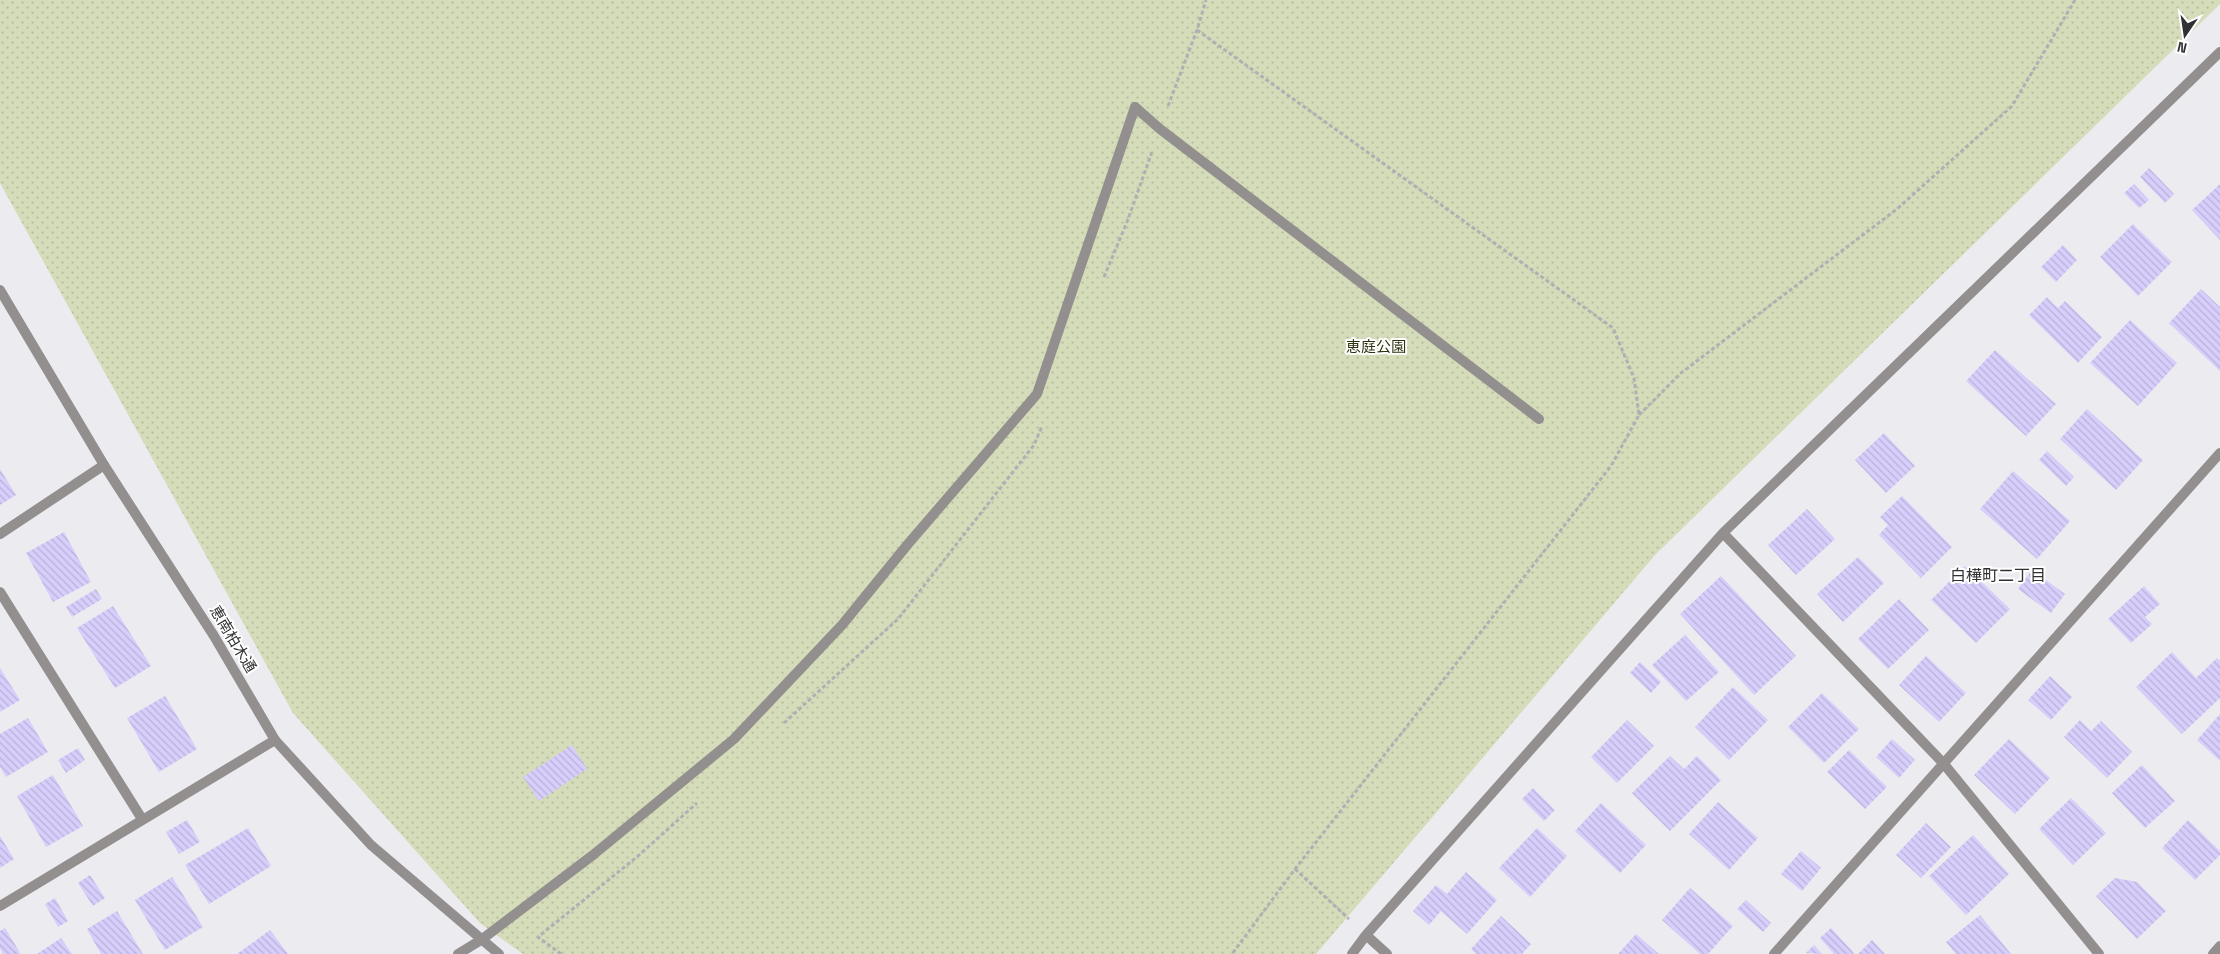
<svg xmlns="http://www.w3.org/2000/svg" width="2220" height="954" viewBox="0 0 2220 954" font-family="'Space Grotesk','Noto Sans JP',sans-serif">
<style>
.park{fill:url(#park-dots)}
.building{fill:url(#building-back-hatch)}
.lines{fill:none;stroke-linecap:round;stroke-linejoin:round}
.path{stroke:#b0afb3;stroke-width:3;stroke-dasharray:4 2.5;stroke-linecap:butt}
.service{stroke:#928f8e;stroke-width:10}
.minor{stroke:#928f8e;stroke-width:10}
.tertiary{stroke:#928f8e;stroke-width:10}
.labels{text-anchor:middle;stroke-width:4;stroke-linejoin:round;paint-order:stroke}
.park-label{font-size:15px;fill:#2c330f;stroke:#fff}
.street-label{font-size:15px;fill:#313032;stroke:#fff}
.neighbourhood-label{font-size:16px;fill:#313032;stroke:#fff}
</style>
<defs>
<pattern id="park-dots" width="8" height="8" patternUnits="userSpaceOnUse" patternTransform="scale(1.25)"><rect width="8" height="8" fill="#d4dcb9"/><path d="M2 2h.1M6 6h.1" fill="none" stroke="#b6bda0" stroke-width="1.8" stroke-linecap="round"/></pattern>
<pattern id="building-back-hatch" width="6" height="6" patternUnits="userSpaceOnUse" patternTransform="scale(1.25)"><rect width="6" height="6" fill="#d8cefc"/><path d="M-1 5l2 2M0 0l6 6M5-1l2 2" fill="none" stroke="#bab1d8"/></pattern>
</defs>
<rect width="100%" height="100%" fill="#ecebf0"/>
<path class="park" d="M0,0H2220V4L1655,555L1316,954H523L480,923L293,713L0,183Z"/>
<path class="building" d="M2149,168L2174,194L2165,203L2140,177Z
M2134,184L2149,200L2139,208L2124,193Z
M2220,184V240L2192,210Z
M2133,224L2172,262L2138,296L2100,257Z
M2063,245L2077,260L2056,282L2041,267Z
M2201,289L2220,307V371L2169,323Z
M2047,297L2058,308L2065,301L2102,337L2078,363L2029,315Z
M2130,320L2177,363L2138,406L2090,363Z
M1995,350L2056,404L2026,436L1966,381Z
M2087,409L2143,460L2116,490L2060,439Z
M1884,433L1915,466L1886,493L1855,460Z
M2047,451L2074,477L2066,486L2039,460Z
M0,469L16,495L0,505Z
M2013,471L2070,521L2037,559L1980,509Z
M1902,496L1952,547L1921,578L1879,535L1888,525L1880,517Z
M1807,509L1835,539L1796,575L1768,545Z
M64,532L91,582L53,602L26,553Z
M1858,557L1884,583L1843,622L1817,594Z
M1965,566L2010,609L1976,643L1931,600Z
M2032,570L2065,594L2051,613L2018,589Z
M1721,576L1796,656L1754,695L1680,614Z
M2144,586L2160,604L2145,617L2152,624L2131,643L2108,619Z
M96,589L102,599L72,617L66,607Z
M1899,599L1929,630L1888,669L1858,639Z
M113,606L151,666L115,688L77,628Z
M1685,635L1719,672L1686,701L1652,665Z
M2172,652L2196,678L2217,658L2220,661V698L2182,734L2136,687Z
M1926,656L1966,693L1939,722L1899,685Z
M1640,662L1661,682L1651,693L1630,673Z
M0,668L20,700L0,712Z
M2050,676L2072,697L2051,720L2028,700Z
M1733,687L1768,720L1729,760L1695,727Z
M1822,693L1859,729L1824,763L1788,727Z
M165,696L197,749L159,772L127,718Z
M2220,714V761L2197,740Z
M28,718L48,752L6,777L0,767V734Z
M1627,720L1654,746L1617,783L1591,757Z
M2080,720L2091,731L2101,721L2132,752L2107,778L2064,737Z
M1892,739L1915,760L1899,778L1876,757Z
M2009,739L2050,778L2015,814L1974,775Z
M572,745L587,769L539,801L523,777Z
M78,748L85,760L66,773L58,760Z
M1849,750L1887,787L1865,809L1827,772Z
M1670,756L1684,769L1697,756L1721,780L1670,831L1632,793Z
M2142,765L2175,801L2145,828L2112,793Z
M53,775L83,826L46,847L17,796Z
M1533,788L1555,810L1544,821L1522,799Z
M2071,798L2106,833L2073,865L2039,829Z
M1718,802L1758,838L1729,870L1689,834Z
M1601,803L1646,845L1620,873L1575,831Z
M187,820L200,842L179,854L166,832Z
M2188,820L2220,851V855L2195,880L2162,848Z
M1926,823L1951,847L1921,878L1896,855Z
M248,828L271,866L209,904L185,865Z
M1537,828L1567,856L1530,897L1499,868Z
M1973,835L2009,874L1966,915L1929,876Z
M0,836L14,859L0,868Z
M1801,851L1821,868L1802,891L1781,874Z
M1466,872L1497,900L1467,934L1441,911L1429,925L1413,911L1436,885L1447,894Z
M90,875L105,898L93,906L78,883Z
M172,877L203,927L165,950L135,900Z
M2115,878L2137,882L2166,911L2137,939L2096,896Z
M1690,888L1733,926L1708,954H1700L1662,920Z
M55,898L68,921L58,927L45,904Z
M1746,900L1771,923L1763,932L1737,909Z
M117,911L143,954H101L87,929Z
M1980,915L2011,954H1956L1946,942Z
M1501,916L1531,944L1522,954H1476L1471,949Z
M5,928L20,953L19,954H3L0,948V931Z
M1831,928L1854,953L1853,954H1834L1820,938Z
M270,930L288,954H237Z
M1636,934L1659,954H1618Z
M61,938L72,954H37Z
M1872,940L1885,954H1858Z
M1814,945L1822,954L1806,953Z"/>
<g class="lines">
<path class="path" d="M1197,30L1613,328L1634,378L1639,415L1611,466L1295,869L1232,954
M1168,106L1197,30L1206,0
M1104,277L1127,222L1152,152
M1639,415L1681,373L1897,209L2012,106L2075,0
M784,723L898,619L1034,445L1042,426
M1295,869L1349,919
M561,954L538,937L638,856L697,803"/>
<path class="service" d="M1135,107L1160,129L1539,419"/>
<path class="minor" d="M1723,533L1944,764L2099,954
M0,534L104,465
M0,592L142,819
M0,906L275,740
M1366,935L1387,954
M1352,954L1366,935L1723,533L2220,52
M1774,954L2220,453"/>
<path class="tertiary" d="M0,290L104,465L214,636L275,740L371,845L499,954
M458,954L481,940L593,855L734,739L842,625L908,544L1037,394L1135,107
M2213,954L2220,946"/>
</g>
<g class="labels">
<g class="park-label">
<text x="1376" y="352">恵庭公園</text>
</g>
<g class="street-label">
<text transform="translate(233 639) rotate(59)" y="5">恵南柏木通</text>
</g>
<g class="neighbourhood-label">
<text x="1998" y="581">白樺町二丁目</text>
</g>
</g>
<g transform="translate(2185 35) rotate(193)" stroke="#ffffff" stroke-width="4" paint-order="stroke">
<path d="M0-4L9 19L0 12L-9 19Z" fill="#313032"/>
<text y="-8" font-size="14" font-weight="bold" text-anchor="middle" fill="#313032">N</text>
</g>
</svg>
